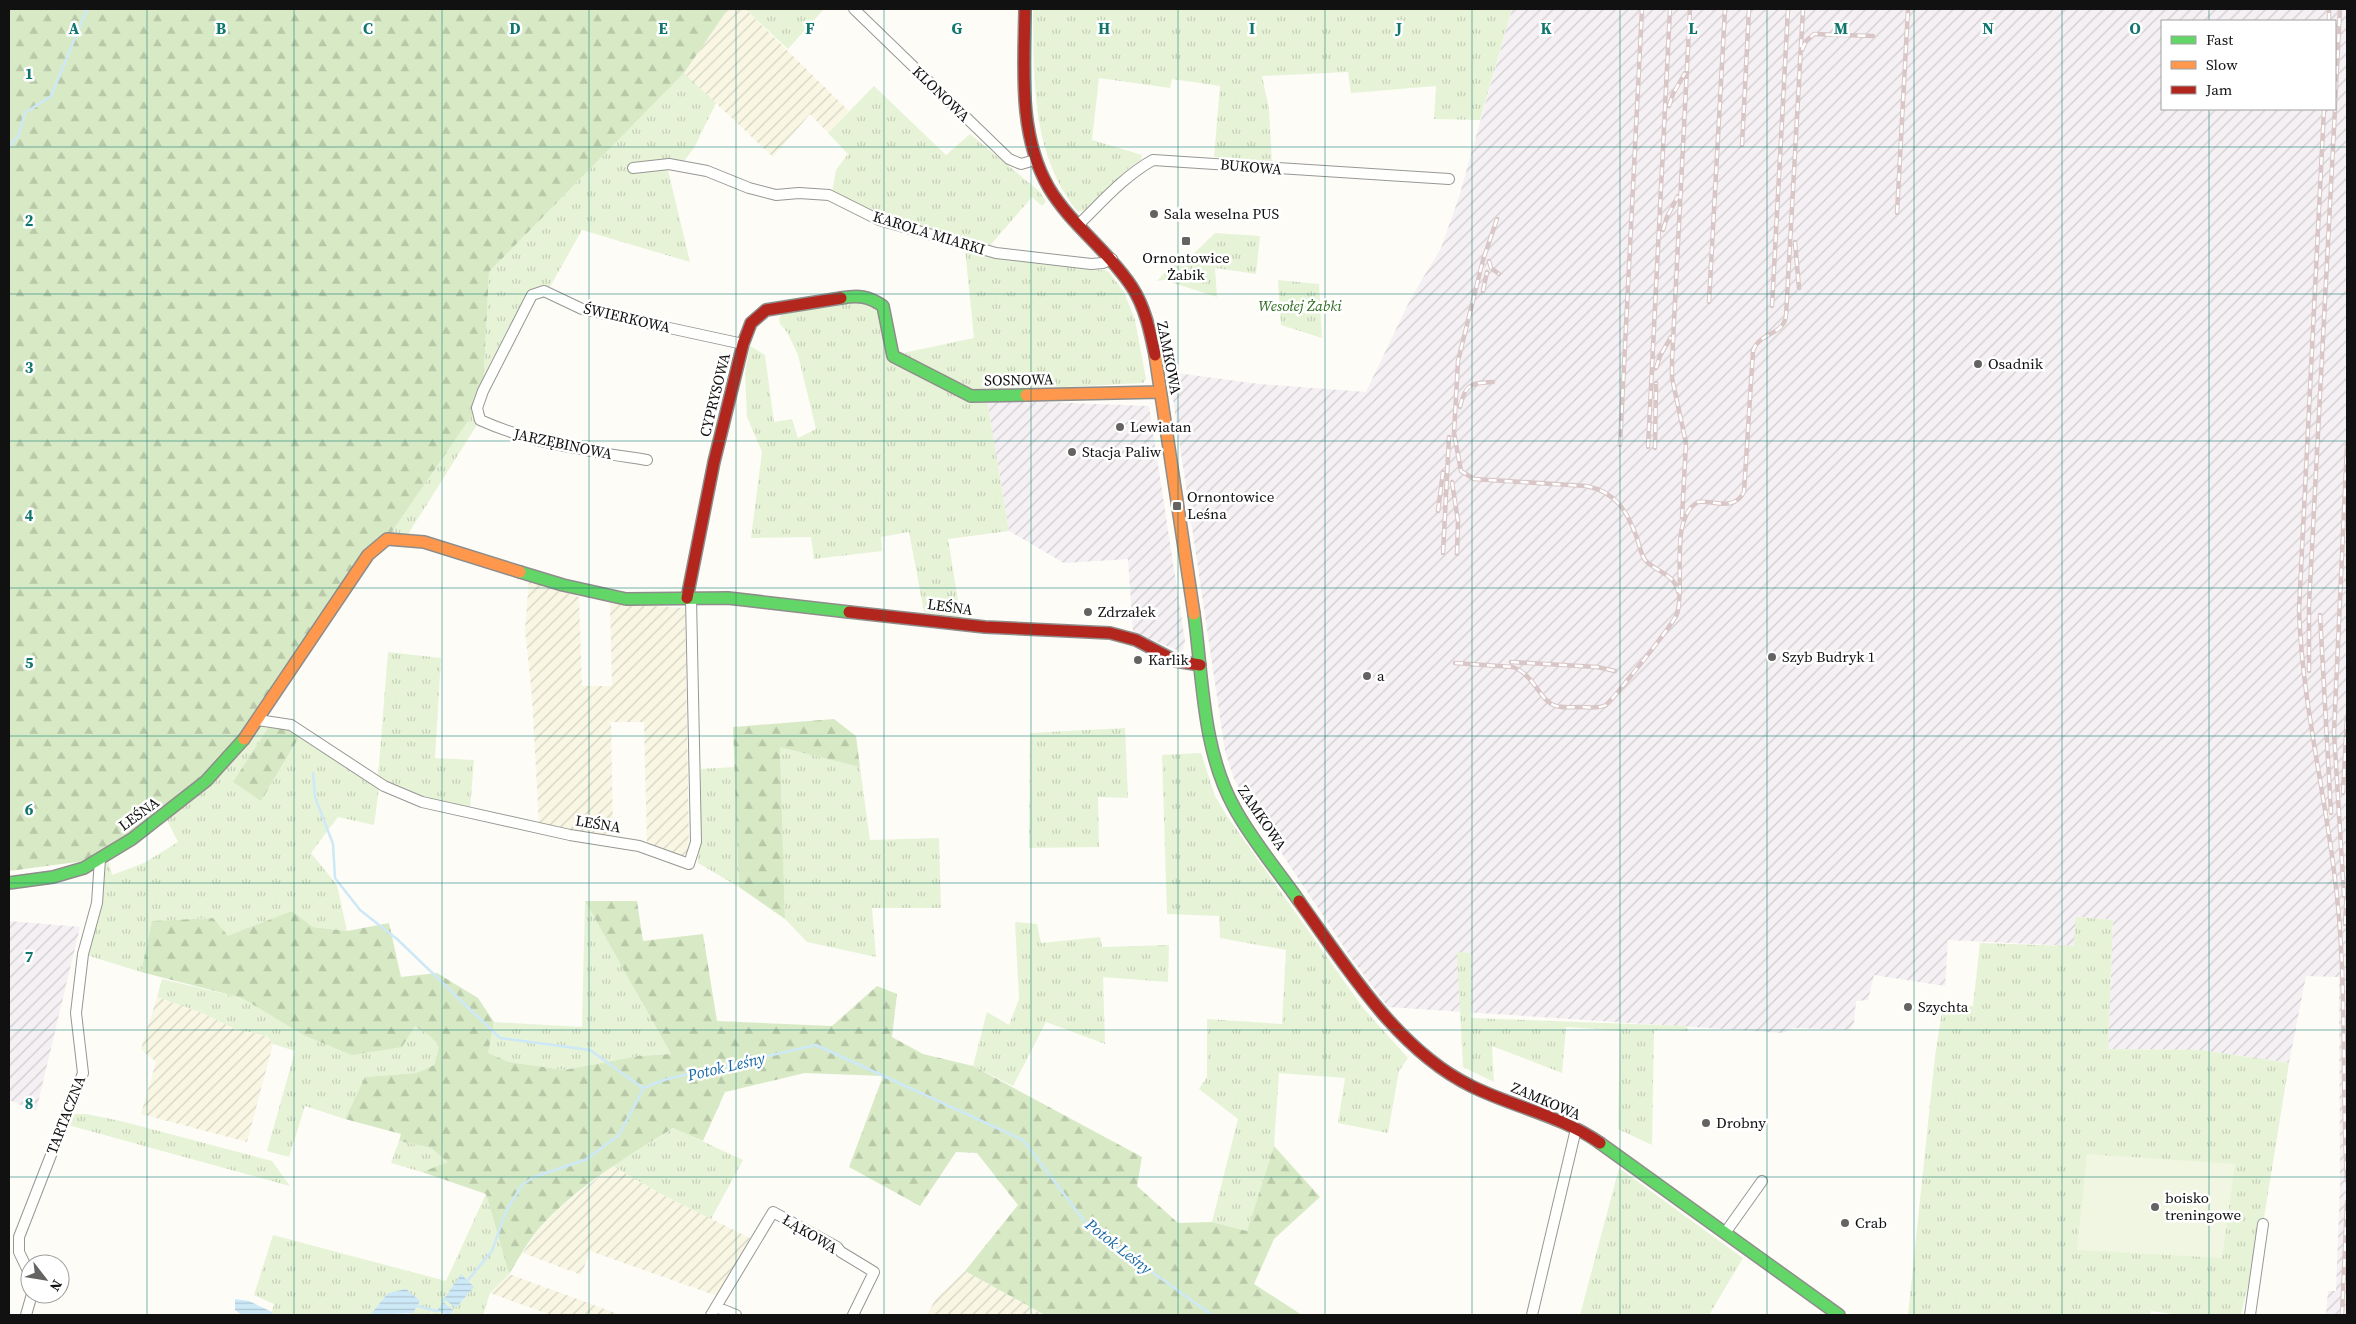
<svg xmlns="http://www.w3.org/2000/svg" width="2356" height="1324" viewBox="0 0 2356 1324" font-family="'Source Serif 4',serif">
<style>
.industrial{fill:url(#industrial-furrows);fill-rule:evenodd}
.farmland{fill:url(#farmland-furrows)}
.grass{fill:url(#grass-tufts);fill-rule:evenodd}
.forest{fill:url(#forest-firs)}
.pitch{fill:#f0f6e1}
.water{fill:url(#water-rules)}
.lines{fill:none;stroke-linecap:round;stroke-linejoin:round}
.stream{stroke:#cde8f7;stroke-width:2.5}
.street-casing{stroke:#979795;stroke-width:12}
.fast-casing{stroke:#8e8d8b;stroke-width:14}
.slow-casing{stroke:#8e8d8b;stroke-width:14}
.jam-casing{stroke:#8e8d8b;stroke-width:14}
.street{stroke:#fffffe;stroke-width:10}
.fast{stroke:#63d668;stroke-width:11}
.slow{stroke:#ff974d;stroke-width:11}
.jam{stroke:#b3261e;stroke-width:11}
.rail-casing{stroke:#d9c6c7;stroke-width:4.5}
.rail{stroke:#fff;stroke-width:2.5;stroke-dasharray:8;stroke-linecap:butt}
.grid{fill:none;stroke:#0f766e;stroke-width:1;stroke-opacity:0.55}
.poi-dot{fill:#646362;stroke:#fff;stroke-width:2}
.labels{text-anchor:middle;stroke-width:5;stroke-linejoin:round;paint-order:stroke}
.street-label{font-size:15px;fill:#111;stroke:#fff}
.poi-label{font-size:15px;fill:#111;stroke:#fff;text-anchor:start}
.park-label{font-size:15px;font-style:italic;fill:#2f6b1f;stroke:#fff}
.water-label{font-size:16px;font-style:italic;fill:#1768a6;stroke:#fff}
.grid-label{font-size:16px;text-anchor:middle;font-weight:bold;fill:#0f766e;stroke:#fff;stroke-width:5;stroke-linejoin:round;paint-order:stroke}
</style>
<defs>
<pattern id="industrial-furrows" width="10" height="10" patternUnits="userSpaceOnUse" patternTransform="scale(1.25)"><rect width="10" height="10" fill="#f5f0f3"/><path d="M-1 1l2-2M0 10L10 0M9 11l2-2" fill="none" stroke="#d1cdcf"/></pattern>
<pattern id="farmland-furrows" width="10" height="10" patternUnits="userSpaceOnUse" patternTransform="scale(1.25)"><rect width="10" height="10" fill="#f9f7e4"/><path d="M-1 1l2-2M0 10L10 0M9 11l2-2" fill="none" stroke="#d4d3c3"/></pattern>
<pattern id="grass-tufts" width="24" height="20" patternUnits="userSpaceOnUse" patternTransform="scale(1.25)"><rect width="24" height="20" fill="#e7f3d7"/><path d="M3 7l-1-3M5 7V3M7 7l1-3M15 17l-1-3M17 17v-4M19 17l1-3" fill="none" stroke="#c5cfb8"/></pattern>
<pattern id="forest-firs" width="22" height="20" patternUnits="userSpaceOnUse" patternTransform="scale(1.25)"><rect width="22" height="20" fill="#d8eac5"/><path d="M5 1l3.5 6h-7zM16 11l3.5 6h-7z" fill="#b8c8a8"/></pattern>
<pattern id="water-rules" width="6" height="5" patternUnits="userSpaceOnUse" patternTransform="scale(1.25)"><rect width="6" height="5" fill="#cde8f7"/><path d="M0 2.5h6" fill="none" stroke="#afc6d3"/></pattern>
</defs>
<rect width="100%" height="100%" fill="#fdfcf7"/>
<path class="industrial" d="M1512,9H2347V1315H2326L2328,1291H2336L2340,1185L2339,977L2306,976L2289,1063L2201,1050L2108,1049L2113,920L2077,917L2074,946L1948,940L1945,986L1874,975L1868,1000L1856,1001L1854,1023L1850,1030L1793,1028L1783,1033L1388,1007L1352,959L1246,800L1234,779L1225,751L1169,372L1259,384L1366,392L1411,298L1441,248L1459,197ZM2162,21H2335V109H2162Z
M987,400L1149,406L1185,641L1182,652L1133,632L1128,559L1064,563L1009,531Z
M9,921L80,927L36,1111L9,1100Z"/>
<path class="farmland" d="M728,9H745L849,111L828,133L810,114L773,157L684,73Z
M529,580L579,597L582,686H612L610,603L685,608L689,848L683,857L647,843L644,722H611L613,837L539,824L532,697L525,630Z
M157,997L200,1012L235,1029L267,1036L273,1044L247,1142L141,1114L156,1062L141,1049Z
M613,1166L661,1194L750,1238L717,1296L590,1251L581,1275L523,1253L536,1233L559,1208Z
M965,1271L1045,1315H927L935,1300Z
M509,1274L621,1315H551L490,1293Z"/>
<path class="grass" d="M745,9H824L788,49Z
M1033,9H1512L1480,120L1434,119L1436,86L1351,93L1348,72L1262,76L1269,109L1272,163L1214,157L1220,86L1172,79L1170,88L1099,78L1092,140L1142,155L1141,160L1130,167L1086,210L1078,212C1031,154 1034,80 1033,9Z
M684,73L716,103L694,148L681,165L667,166L690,262L582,230L547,292L532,295L483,391L489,272Z
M874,86L946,155L970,134L1040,192L1046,202L1042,206L1032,197L988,248L875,216L832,193L836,170L848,154L828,133Z
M1215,233L1260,236L1256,274L1215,268L1217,297L1164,280L1157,281L1174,263H1184Z
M965,249L997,259L1003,257L1108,271L1124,292L1135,320L1146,379L1143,383L970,392L898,354L974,338Z
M1278,280L1319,284L1322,338L1281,325Z
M855,300L870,301L879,309L888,353L987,400L1009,531L948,539L961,618L924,612L909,532L881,537L882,551L814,559L811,537L751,538L762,452L747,417L745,373L750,346L765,355L774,422L792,419L798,438L816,429L798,355L787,332L780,324L779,319L783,311Z
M477,408L480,420L405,539H387Z
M388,652L441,658L435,758L474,760L470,809C437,801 407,795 378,777Z
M258,720L272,722L261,801L302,732L379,788L374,825L338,817L311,853L337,885L347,931L313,927L292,911L228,937L213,918L153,921L141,972L83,954L100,859L107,855L112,875L144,863L178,842L164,814Z
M1125,728L1128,798L1098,797L1099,847L1029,848L1030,733Z
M780,746L860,767L870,840L939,838L941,908H872L876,957L807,942L785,919Z
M1201,753L1215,796L1227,816L1363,1008L1408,1058L1399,1071L1388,1133L1338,1123L1345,1078L1279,1073L1274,1146L1247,1231L1212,1222L1238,1119L1199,1089L1207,1077V1019L1282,1024L1286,950L1220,938L1219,916L1167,914L1162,755Z
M735,767L739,887L698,863L701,769Z
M585,901L671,1054L638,1056L564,1070L509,1062L487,1053L494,1022L582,1027Z
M2076,917L2113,920L2108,1049L2201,1050L2289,1063L2263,1224L2241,1315H2179L2151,1311L2150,1315H1908L1935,1056L1943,1005L1973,1006L1980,943L2074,946Z
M1015,922L1037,924L1041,943L1100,937L1102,947L1169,945L1168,982L1103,977L1105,1044L1046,1022L1013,1086L973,1066L987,1012L1009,1025L1019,999Z
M1457,952L1471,953V1018L1687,1026L1688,1031L1654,1030L1652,1145L1618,1129L1620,1031L1566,1027L1562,1073L1492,1046L1494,1082L1463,1067Z
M162,979L242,998L303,1035L414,1025L430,1036L439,1046L434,1065L416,1073L365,1077L345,1119L305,1106L289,1157L267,1151L295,1051L273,1044L267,1036L235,1029L200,1012L157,997Z
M72,1114H86L121,1121L272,1161L290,1186L68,1125Z
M674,1128L743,1160L711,1219L661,1194L613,1166Z
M399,1141L431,1148L449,1162L422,1172L391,1163Z
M1619,1168L1743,1258L1709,1315H1580Z
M486,1194L509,1274L490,1293L483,1315H449L450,1314L437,1311L446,1315H433L432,1312L430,1315H399L413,1313L388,1293L370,1315H271L274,1304L254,1295L273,1235L446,1281ZM468,1280C475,1292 465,1296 458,1306Z"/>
<path class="forest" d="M9,9H728L684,73L489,272L483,391L477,408L387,539L220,767L100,859L9,871Z
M834,719L856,736L860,767L780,747L785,919L739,887L733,727Z
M272,722L302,732L261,801L233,782Z
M585,901H637L643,941L703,934L717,1021L832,1026L877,986L897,994L892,1037L923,1054L973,1066L1142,1157L1137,1186L1178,1223L1212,1222L1247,1231L1274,1146L1320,1197L1274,1239L1254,1284L1302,1315H1045L965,1271L1018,1205L977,1153L956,1152L920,1206L849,1167L883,1076L805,1073L725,1092L703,1141L673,1128C626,1158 573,1188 536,1232C526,1245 518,1260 509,1274L486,1194L422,1172L448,1162L431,1148L399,1141L401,1134L345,1119L365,1077L416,1073L434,1065L439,1046L430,1036L415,1026L402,1047L352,1055L303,1035L242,998L141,972L152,921L213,918L228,936L292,911L313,927L347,931L389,923L401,977L437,973L478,998L494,1022L488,1053L509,1062L564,1070L638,1056L671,1054Z"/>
<path class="pitch" d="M2087,1154L2235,1164L2222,1258L2077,1250Z"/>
<path class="water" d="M461,1274L474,1287L456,1308L444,1299Z
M406,1289L420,1301L413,1313L370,1315L388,1293Z
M235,1299L249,1301L272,1312L271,1315H242L235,1310Z
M443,1302L453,1310L449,1315L437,1311Z"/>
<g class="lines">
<path class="stream" d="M9,147L18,136L25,113L51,96L87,9
M313,773L315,797L333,844L335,878L360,910L397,939L500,1038L590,1050L643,1088L667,1079L816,1045L1023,1140L1088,1226L1212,1315
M468,1280L492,1251L506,1211L522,1185L534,1177L585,1160L619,1135L643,1089
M443,1302L444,1299
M417,1306L437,1311"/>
<defs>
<path id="street" d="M854,9L1009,159L1021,164L1035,160
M633,168L669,164L707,171L749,188L776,195L799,193L829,195L879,220L996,253L1091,264L1103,263L1112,259
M1078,225C1101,203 1124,176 1153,160L1449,179
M647,460C590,451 533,444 480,420L477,408L483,391L532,295L544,291L582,309L743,344
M258,720L291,725L384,786L422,802L570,835L639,846L689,864L696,842L691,598
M1725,1233L1762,1181
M30,1275L19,1252V1237L83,1073L76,1013L83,954L97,903L100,859
M716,1307L736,1315
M26,1315L32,1294
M711,1315L773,1212L837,1247L841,1252L874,1272L853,1315
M1532,1315L1576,1129
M2250,1315L2263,1224"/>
<path id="fast" d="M841,298C859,295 868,296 883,306L893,356L971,396L1026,395
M520,572L563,585L626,599L728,598L849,612
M1194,614C1203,678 1202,749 1234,807C1251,839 1278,871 1299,901
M9,883L53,877L84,868L132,839L206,781L244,739
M1600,1143L1839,1315"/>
<path id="slow" d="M1155,355L1194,614
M1026,395L1160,392
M244,739L368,555L387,539L424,542L520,572"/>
<path id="jam" d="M1025,9C1024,68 1018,135 1049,188C1071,225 1108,250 1132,287C1145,307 1150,331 1155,355
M687,598L714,462L743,344L751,323L766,310L841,298
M849,612L985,627L1110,633L1136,640L1176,661L1200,665
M1299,901C1346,966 1397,1050 1471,1086C1513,1107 1562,1116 1600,1143"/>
</defs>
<use href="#street" class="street-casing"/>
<use href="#fast" class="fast-casing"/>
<use href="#slow" class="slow-casing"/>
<use href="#jam" class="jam-casing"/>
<use href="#street" class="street"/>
<use href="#fast" class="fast"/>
<use href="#slow" class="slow"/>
<use href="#jam" class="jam"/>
<defs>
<path id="rail" d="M2329,21V9
M1802,50L1806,41L1814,34L1873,36
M1669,106L1673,94L1685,73
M2335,106L2340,9
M2324,109L2299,610C2302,699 2323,783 2334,871C2348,973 2341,1078 2347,1181
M1742,145L1749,9
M1897,213L1908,9
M1497,219L1483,260L1458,361L1454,433L1461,471L1474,479L1586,486C1616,492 1627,511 1637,538C1639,545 1641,554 1645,560C1656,572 1675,574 1678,592
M1663,230L1667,217L1678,196
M1795,242L1799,288
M1489,261L1491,268L1499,274
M1483,291L1487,272
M1709,302L1725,9
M1772,306L1788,9
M1656,368L1660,356L1671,337
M1460,407C1465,384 1471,383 1493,382
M1620,445L1642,9
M1648,447L1670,9
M1655,448L1656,383
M1452,482L1458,521L1457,554
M1438,511L1443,472
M1682,517L1686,443L1672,378V361L1690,9
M1443,553L1449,437
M2320,615L2331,813
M1511,662L1597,667L1615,671
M1455,663L1513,667C1535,675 1539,701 1556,706C1563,708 1571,707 1579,707C1588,707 1598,709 1606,705C1615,697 1674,623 1677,614C1686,586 1668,518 1698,502C1715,500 1733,512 1744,492L1753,351C1759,332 1783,336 1786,316L1803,9
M2309,671V605L2335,109
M2343,793L2347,716
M2344,896L2334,732L2347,445
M2345,924L2347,889
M2342,1315L2347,1202"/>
</defs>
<use href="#rail" class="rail-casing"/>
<use href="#rail" class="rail"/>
</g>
<path class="grid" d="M147,9V1315M294,9V1315M442,9V1315M589,9V1315M736,9V1315M884,9V1315M1031,9V1315M1178,9V1315M1325,9V1315M1472,9V1315M1620,9V1315M1767,9V1315M1914,9V1315M2062,9V1315M2209,9V21M2209,109V1315M9,147H2347M9,294H2347M9,441H2347M9,588H2347M9,736H2347M9,883H2347M9,1030H2347M9,1177H2347"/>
<g class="poi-dot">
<circle cx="1154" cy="214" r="5"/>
<rect x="1181" y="236" width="10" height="10" rx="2.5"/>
<circle cx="1978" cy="364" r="5"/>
<circle cx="1120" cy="427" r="5"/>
<circle cx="1072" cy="452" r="5"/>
<rect x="1172" y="501" width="10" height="10" rx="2.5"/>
<circle cx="1088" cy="612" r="5"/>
<circle cx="1772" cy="657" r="5"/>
<circle cx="1138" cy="660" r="5"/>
<circle cx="1367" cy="676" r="5"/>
<circle cx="1908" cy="1007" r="5"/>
<circle cx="1706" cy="1123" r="5"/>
<circle cx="2155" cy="1207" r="5"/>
<circle cx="1845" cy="1223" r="5"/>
</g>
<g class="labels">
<g class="street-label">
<text transform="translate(941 94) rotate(44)" y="5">KLONOWA</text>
<text transform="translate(1251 167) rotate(5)" y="5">BUKOWA</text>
<text transform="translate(929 233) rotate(17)" y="5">KAROLA MIARKI</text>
<text transform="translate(627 318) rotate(13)" y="5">ŚWIERKOWA</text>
<text transform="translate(1169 358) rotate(79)" y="5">ZAMKOWA</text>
<text transform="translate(1019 380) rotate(-1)" y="5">SOSNOWA</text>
<text transform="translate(715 395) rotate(-76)" y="5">CYPRYSOWA</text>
<text transform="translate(563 444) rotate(12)" y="5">JARZĘBINOWA</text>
<text transform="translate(950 607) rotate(8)" y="5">LEŚNA</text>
<text transform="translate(139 814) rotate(-36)" y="5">LEŚNA</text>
<text transform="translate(1262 818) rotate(56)" y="5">ZAMKOWA</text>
<text transform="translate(598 824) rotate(9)" y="5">LEŚNA</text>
<text transform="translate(1546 1101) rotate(23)" y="5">ZAMKOWA</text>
<text transform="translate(66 1115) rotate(-69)" y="5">TARTACZNA</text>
<text transform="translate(810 1234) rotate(31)" y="5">ŁĄKOWA</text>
</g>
<g class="poi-label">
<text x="1164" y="219">Sala weselna PUS</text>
<text x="1186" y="263" text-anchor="middle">Ornontowice<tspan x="1186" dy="17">Żabik</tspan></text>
<text x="1988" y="369">Osadnik</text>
<text x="1130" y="432">Lewiatan</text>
<text x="1082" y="457">Stacja Paliw</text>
<text x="1187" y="502">Ornontowice<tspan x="1187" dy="17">Leśna</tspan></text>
<text x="1098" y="617">Zdrzałek</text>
<text x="1782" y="662">Szyb Budryk 1</text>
<text x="1148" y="665">Karlik</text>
<text x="1377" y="681">a</text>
<text x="1918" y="1012">Szychta</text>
<text x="1716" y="1128">Drobny</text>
<text x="2165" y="1203">boisko<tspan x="2165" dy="17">treningowe</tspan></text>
<text x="1855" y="1228">Crab</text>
</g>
<g class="park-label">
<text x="1300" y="311">Wesołej Żabki</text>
</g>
<g class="water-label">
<text transform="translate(726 1066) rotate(-13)" y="6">Potok Leśny</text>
<text transform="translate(1119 1246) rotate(38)" y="6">Potok Leśny</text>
</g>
</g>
<g class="grid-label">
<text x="74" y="34">A</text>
<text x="221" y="34">B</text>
<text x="368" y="34">C</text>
<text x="515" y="34">D</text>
<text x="663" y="34">E</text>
<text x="810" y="34">F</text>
<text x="957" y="34">G</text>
<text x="1104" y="34">H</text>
<text x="1252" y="34">I</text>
<text x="1399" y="34">J</text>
<text x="1546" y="34">K</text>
<text x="1693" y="34">L</text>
<text x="1841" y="34">M</text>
<text x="1988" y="34">N</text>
<text x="2135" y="34">O</text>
<text x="29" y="79">1</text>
<text x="29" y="226">2</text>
<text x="29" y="373">3</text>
<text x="29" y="521">4</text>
<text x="29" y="668">5</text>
<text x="29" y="815">6</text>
<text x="29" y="962">7</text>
<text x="29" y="1109">8</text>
</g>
<rect width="2356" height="1324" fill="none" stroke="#111111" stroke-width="20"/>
<rect x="2161" y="20" width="175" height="90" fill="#ffffff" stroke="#a0a0a0"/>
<rect x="2171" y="36" width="25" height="8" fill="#63d668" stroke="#a0a0a0"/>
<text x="2206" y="45" font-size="15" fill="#111111">Fast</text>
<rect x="2171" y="61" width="25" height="8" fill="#ff974d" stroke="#a0a0a0"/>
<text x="2206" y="70" font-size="15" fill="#111111">Slow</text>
<rect x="2171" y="86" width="25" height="8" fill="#b3261e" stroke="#a0a0a0"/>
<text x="2206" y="95" font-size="15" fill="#111111">Jam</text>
<g transform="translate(45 1279) rotate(121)"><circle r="24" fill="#ffffff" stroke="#a0a0a0"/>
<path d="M0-4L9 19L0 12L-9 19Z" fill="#646362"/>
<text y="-8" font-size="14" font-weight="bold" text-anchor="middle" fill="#111111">N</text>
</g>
</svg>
